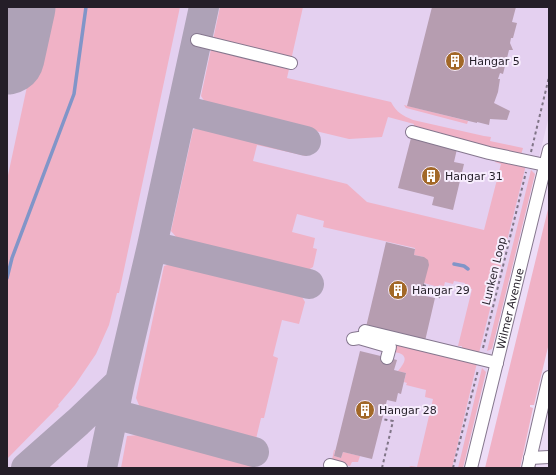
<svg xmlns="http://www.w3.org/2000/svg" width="556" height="475" viewBox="0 0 556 475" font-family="'DejaVu Sans',sans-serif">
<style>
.built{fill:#e4d0f0}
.green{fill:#f0b2c6}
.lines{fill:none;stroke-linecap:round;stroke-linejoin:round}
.stream{stroke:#8195c8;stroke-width:3.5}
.taxiway{stroke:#aea2b7;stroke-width:30}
.runway{stroke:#aea2b7;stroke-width:75}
.building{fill:#b69db0}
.minor-casing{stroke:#85778e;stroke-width:14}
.path{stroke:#807587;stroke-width:2;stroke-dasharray:3 3;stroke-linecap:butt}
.minor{stroke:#fff;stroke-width:12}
.labels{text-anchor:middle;stroke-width:4;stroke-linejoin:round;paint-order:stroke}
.poi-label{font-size:11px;fill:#241e28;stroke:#f7edfd;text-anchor:start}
.street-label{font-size:11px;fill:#241e28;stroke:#f7edfd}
</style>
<rect width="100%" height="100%" fill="#edddf7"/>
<path class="built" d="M7,7H549V116L463,468H7Z"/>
<path class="green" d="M44,7H180L119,293H117L109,325L96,354L75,385L58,405L59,406L7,459V180Z
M220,7H303L287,78L391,102C397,113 402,115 413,120L484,136L491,137L490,141L523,148L521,155L413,128L414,124L388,117L382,137L349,139L207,105L201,96Z
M404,105L468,121L467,124L410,109L406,108Z
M201,125L304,151L306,156L257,145L253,161L347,184L367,202L484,230L501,164L495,162L496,157L526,165L479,353L461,350L462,346H458L472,289L464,287L465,283L454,281L453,284L445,282L444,286L439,285L438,287L424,283V257L414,255L415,248L323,227L324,221L297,214L292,232L315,238L313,248L317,249L313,267L308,270L177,238L171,231L193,130Z
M531,170L535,174L492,349L487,351Z
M549,205V343L534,405H530V407L533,408L520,468H485Z
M173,263L301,295L305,302L299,324L282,320L273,356L278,358L264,418H261L256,439L148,413L141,410L136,398L164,266Z
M354,332L477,363L452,468H407L411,466L417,467L433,399L425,397L426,390L406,385L407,383L404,382L406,373L398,371C406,362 409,354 394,352L395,344L354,335Z
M482,368L486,372L463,468H458Z
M139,435L255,463L256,468H121L127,436Z
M334,450H335L334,456L341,458L343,452L360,456L358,462H352L350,466L336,463L332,460Z"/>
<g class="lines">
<path class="stream" d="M454,264L464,266L468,269
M7,278L12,258L74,94L86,7"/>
<path class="taxiway" d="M182,110L306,141
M152,246L309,284
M114,414L254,452
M26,468L78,422L120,382
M102,468L120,382L152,246L204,7"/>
<path class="runway" d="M7,57L18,7"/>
</g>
<path class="building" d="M432,7H452L458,8V7H516L512,22L517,23L513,38H511L510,43L513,50H509L503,74L500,73L498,79H500L498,92L494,103L510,111L507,120L490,119L489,125L477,122V123L407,106Z
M411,138L457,149L454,162L464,164L453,210L432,205L434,197L398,188Z
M386,242L415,249L414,255L424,257L428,260L429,265L421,295L435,298L425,341L366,327L377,281Z
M360,351L397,360L394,370L406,373L401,394L398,393L396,402L387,400L372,459L343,452L341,458L334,456Z"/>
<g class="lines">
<defs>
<g id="minor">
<path d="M197,40L291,63"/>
<path d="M412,132L489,153L545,165"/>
<path d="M365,331L497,363"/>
<path d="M353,339L359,338L390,347L387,358"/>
<path d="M530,458L549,457"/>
<path d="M330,465L341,468"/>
<path id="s1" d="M471,468L549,150"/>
<path d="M528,468L549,377"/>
</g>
</defs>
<use href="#minor" class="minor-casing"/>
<path class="path" d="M531,152L549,77
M423,285L440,290
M439,298L441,287
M483,348L526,172
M382,468L393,421L382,419
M453,468L478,370"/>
<use href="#minor" class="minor"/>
</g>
<defs>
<symbol id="building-disc" viewBox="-11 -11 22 22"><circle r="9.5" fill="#a26827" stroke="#f7edfd"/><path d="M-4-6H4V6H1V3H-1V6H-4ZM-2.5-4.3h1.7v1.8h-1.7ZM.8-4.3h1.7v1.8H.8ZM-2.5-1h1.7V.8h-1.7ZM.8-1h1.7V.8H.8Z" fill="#fff"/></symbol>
</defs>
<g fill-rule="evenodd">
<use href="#building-disc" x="444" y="50" width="22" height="22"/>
<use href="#building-disc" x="420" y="165" width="22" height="22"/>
<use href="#building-disc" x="387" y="279" width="22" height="22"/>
<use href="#building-disc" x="354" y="399" width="22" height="22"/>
</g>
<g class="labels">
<g class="poi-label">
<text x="469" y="65">Hangar 5</text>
<text x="445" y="180">Hangar 31</text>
<text x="412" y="294">Hangar 29</text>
<text x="379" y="414">Hangar 28</text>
</g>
<g class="street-label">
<text transform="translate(494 271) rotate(-76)" y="4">Lunken Loop</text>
<text dy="4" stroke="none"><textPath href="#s1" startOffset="164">Wilmer Avenue</textPath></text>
</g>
</g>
<rect width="556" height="475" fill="none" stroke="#241e28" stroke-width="16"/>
</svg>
